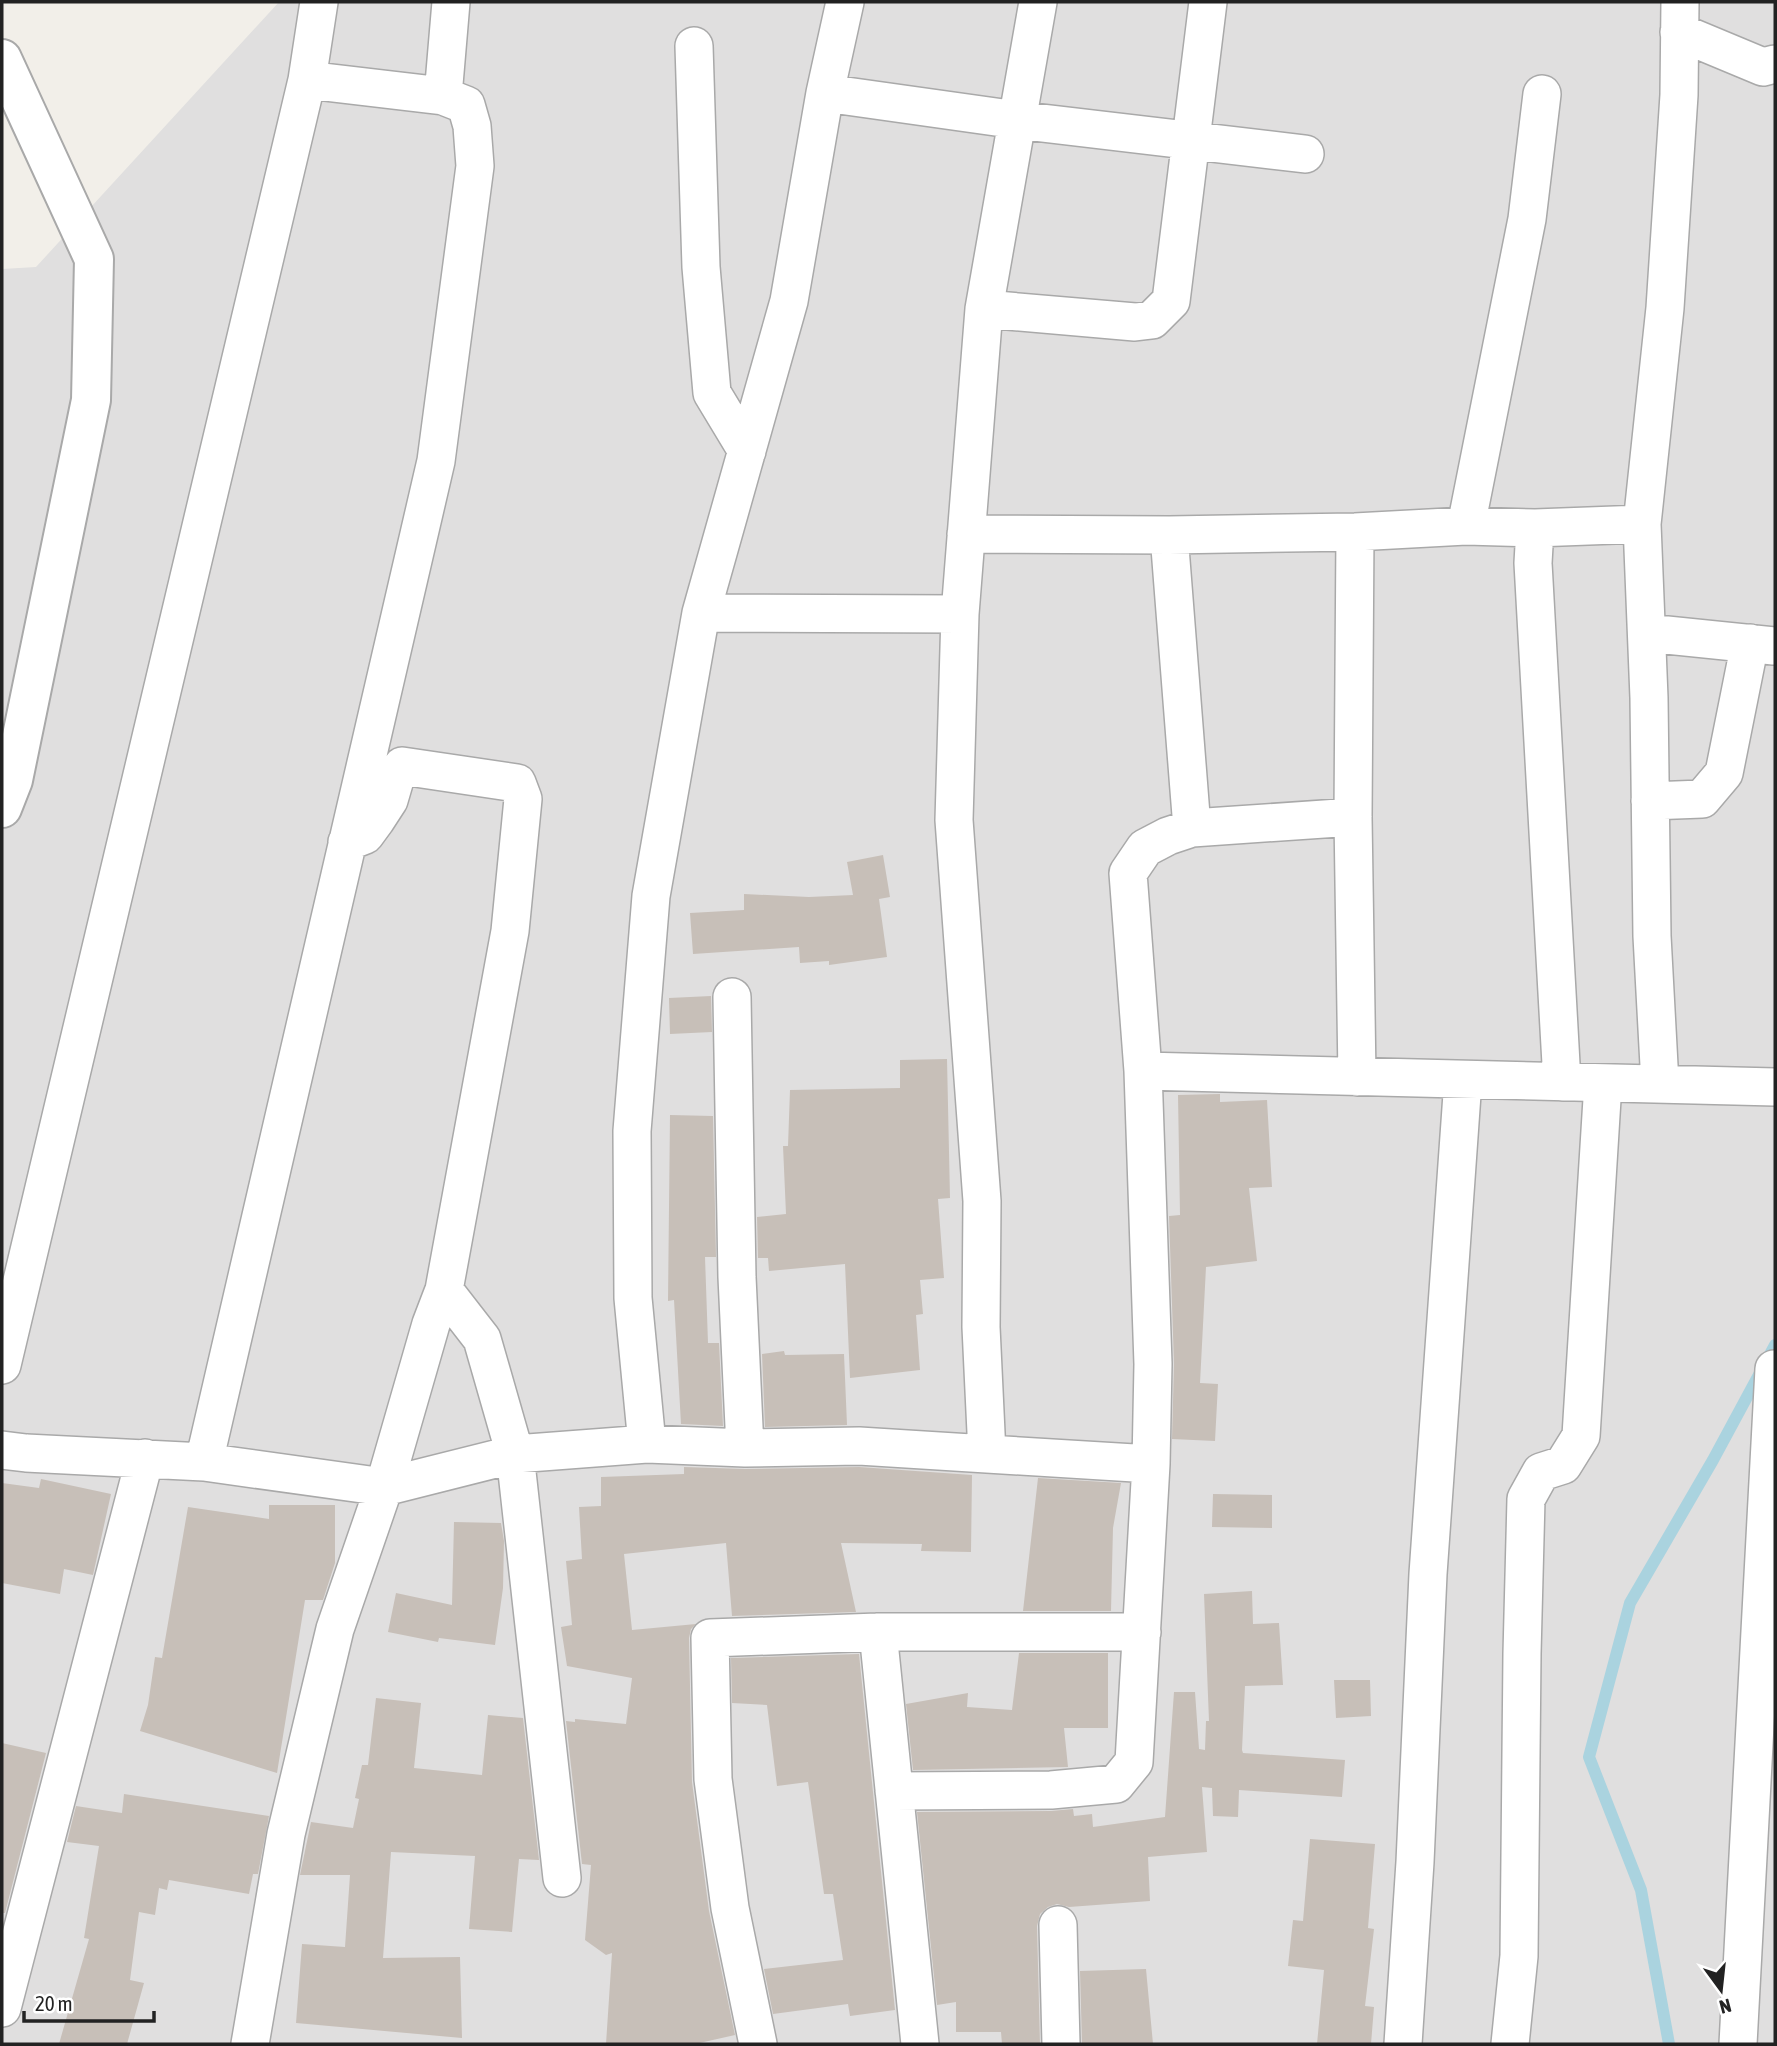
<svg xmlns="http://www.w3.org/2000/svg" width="1777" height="2046" viewBox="0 0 1777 2046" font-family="'Asap Condensed',sans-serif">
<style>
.residential{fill:#e0dfdf}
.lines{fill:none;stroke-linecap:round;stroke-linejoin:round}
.stream{stroke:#aad3df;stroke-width:12}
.building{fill:#c7bfb8}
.minor-casing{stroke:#a9a9a9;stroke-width:40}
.tertiary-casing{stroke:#a9a9a9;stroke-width:42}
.minor{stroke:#fff;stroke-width:37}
.tertiary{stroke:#fff;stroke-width:38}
</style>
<rect width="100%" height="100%" fill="#f2efe9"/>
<path class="residential" d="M279,2H1775V2044H2V269L36,267Z"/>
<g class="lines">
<path class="stream" d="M1669,2044L1641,1890L1589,1757L1630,1603L1713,1460L1775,1345"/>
</g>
<path class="building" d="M883,855L890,897L879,899L887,957L829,965V961L800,963L799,947L693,954L690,913L744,910V894L809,897L853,895L847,862Z
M711,996L712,1032L670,1034L669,998Z
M947,1059L950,1198L938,1199L944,1278L920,1280L923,1314L916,1315L920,1370L850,1378L845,1264L769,1271L768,1258H758L757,1217L786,1214L783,1146H788L790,1090L900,1088V1060Z
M1220,1094V1102L1267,1100L1272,1187L1249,1188L1257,1261L1206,1267L1200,1383L1218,1384L1215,1441L1172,1439L1174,1364L1169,1216L1180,1215L1178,1095Z
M670,1115L713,1116L716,1257H705L708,1343H719L723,1426L681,1424L674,1300L668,1301Z
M784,1351L785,1355L844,1354L847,1425L765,1427L762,1354Z
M684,1467L745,1469L859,1467L972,1475L971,1552L921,1551L922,1544L841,1543L856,1612L732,1616L726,1543L624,1554L632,1630L696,1624L691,1629L689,1638L692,1782L709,1911L735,2035L695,2044H606L612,1953L606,1955L585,1940L591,1865L582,1864L566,1721L575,1722V1719L626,1724L632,1678L567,1666L561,1627L572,1625L566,1561L582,1559L579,1507L601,1506V1477L684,1474Z
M1038,1478L1121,1483L1113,1528L1111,1611H1023Z
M41,1479L111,1494L93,1575L64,1569L60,1594L2,1583V1483L39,1488Z
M1213,1494L1272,1495V1528L1212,1527Z
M269,1505H335V1563L323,1600H305L277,1773L140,1731L148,1705L155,1657L162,1658L188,1507L269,1519Z
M454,1522L501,1523L504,1541L503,1588L495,1645L439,1638L438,1642L388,1632L396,1593L452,1605Z
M1252,1591L1253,1624L1279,1623L1283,1685L1245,1686L1242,1750L1243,1753L1345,1760L1342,1797L1239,1790L1238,1817L1213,1816L1212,1788L1202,1787L1207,1852L1148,1857L1150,1901L1069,1907L1057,1904L1048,1907L1040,1914L1037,1926L1040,2044H1002L1001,2032H956V2002L937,2005L917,1812L1051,1811L1073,1809L1074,1816L1092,1814L1093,1827L1165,1817L1174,1692H1195L1199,1749L1205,1750L1206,1721H1209L1204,1594Z
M1019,1653H1108V1728H1064L1068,1767L913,1770L906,1704L968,1693L967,1707L1012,1710Z
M859,1654L895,2010L850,2016L848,2004L773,2014L764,1969L843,1960L833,1894H824L808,1782L777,1786L767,1705L732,1703L731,1658Z
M1334,1680H1370L1371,1716L1336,1718Z
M376,1698L421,1703L414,1768L482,1775L488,1715L523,1718L539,1860L519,1859L512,1932L469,1929L475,1856L391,1852L383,1958L460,1957L462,2038L296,2023L302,1944L345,1947L350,1875H300L311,1822L353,1828L359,1799L355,1798L362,1765H368Z
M2,1743L46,1753L5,1913H2Z
M124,1794L269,1816L258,1874H253L249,1894L169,1880L167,1890L159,1888L155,1915L139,1912L130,1980L144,1983L127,2044H59L89,1939L84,1938L99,1846L67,1842L76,1806L122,1813Z
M1310,1839L1375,1844L1368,1928L1374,1929L1365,2006L1374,2007L1371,2044H1317L1324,1970L1288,1966L1293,1920L1303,1921Z
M1146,1969L1153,2044H1082L1080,1971Z"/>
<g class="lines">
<defs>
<path id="minor" d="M1679,32L1763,67L1775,64
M694,46L701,267L712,393L747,451
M825,93L1017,120L1305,154
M443,96L451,2
M984,309L1135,322L1152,320L1171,301L1208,2
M1466,526L1527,219L1542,94
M1535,528L1533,563L1562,1082
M1355,532L1353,817L1357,1077
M966,534L1169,535L1355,532L1466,526L1535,528L1642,524
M1169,535L1192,828
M701,613L960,614
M1647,633L1774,646
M1650,801L1702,799L1724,773L1750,643
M732,997L737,1277L745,1448
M1143,1071L1775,1087
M1660,1084L1652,936L1649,698L1642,524L1665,308L1679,95L1680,2
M444,1290L482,1339L515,1454L562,1878
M2,1365L307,80L319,2
M647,1444L633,1298L632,1131L651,896L701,613L789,301L825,93L845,2
M2,1450L26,1453L204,1462L384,1487L515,1454L647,1444L745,1448L859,1446L987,1454L981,1327L982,1201L954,820L960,614L984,309L1038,2
M987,1454L1151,1464
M204,1462L436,461L475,166L472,126L466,105L443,96L307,80
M878,1632L920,2044
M894,1791L1051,1790L1116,1784L1134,1762L1151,1464L1153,1364L1143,1071L1128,873L1145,848L1168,836L1192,828L1353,817
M1058,1925L1061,2044
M2,2008L145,1458
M250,2044L286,1834L335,1629L384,1487L431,1324L444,1290L510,931L523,799L517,783L402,766L396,776L389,800L376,820L365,835L347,842
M758,2044L730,1908L713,1779L710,1638L878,1632H1142
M1403,2044L1415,1862L1428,1574L1463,1080
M1510,2044L1519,1956L1522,1654L1526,1499L1541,1472L1563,1465L1581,1436L1603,1083
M1738,2044L1774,1369"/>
<path id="tertiary" d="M2,59L94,259L91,400L13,780L2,808"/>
</defs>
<use href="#minor" class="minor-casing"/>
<use href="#tertiary" class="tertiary-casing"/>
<use href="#minor" class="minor"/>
<use href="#tertiary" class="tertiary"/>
</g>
<rect width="1777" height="2046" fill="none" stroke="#222222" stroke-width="7"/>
<g transform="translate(1721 1990) rotate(165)" stroke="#ffffff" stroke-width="5" paint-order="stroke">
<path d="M0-5L12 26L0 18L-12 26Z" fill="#222222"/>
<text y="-10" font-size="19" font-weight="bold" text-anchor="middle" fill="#222222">N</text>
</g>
<path d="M24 2011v10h130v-10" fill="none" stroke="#222222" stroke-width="3.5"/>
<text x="35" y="2011" font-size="21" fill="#222222" stroke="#ffffff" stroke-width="5" paint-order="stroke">20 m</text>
</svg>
